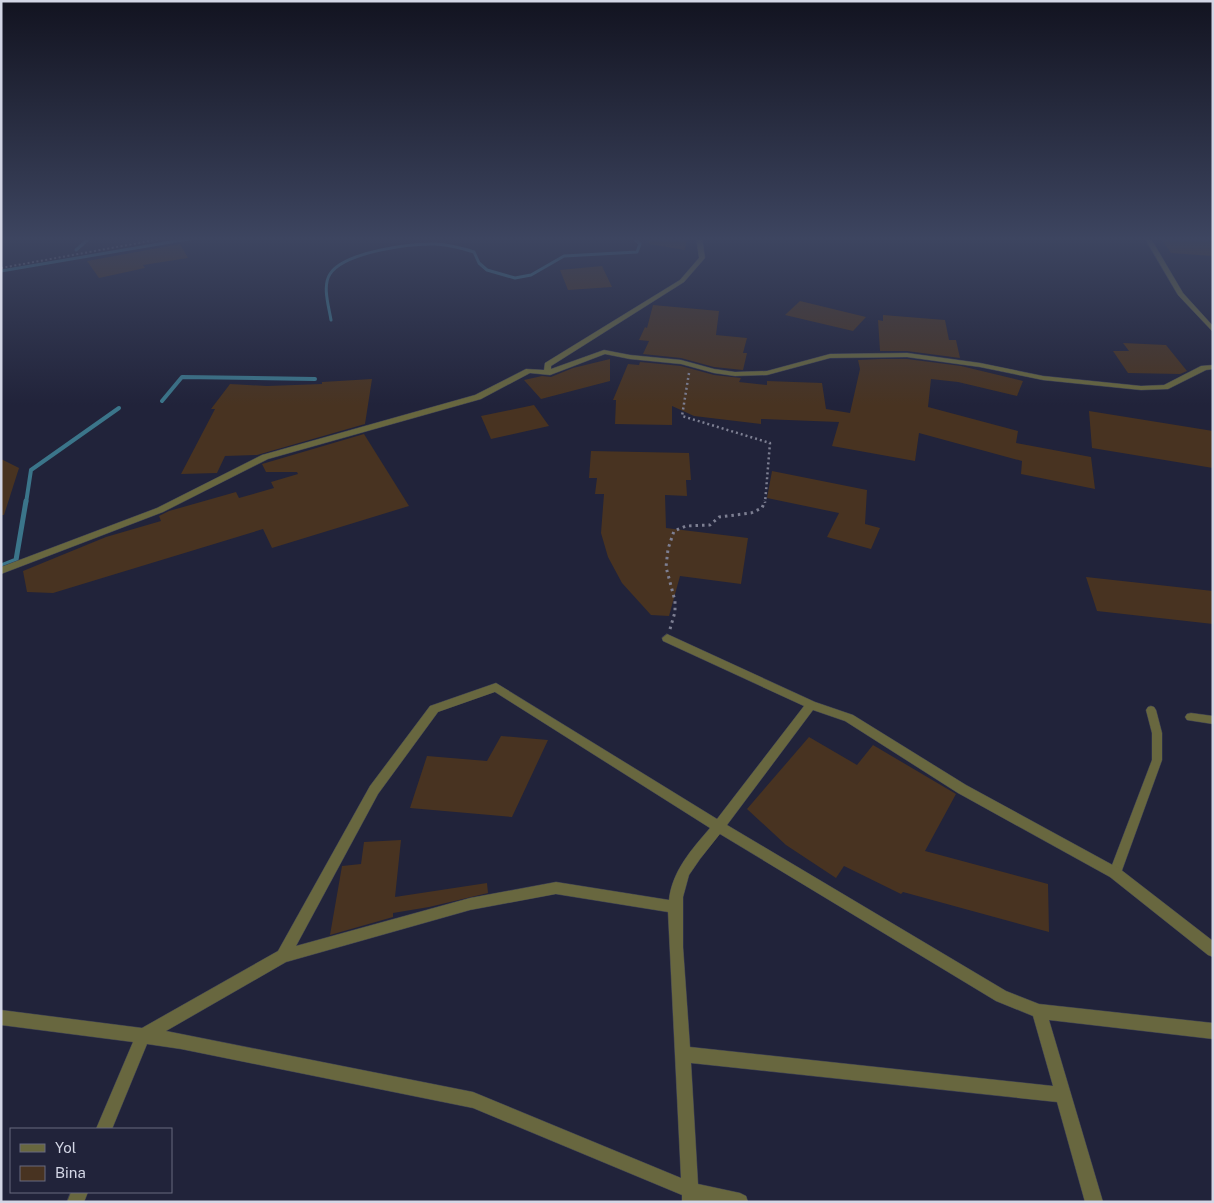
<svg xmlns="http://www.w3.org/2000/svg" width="1214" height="1203" font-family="'Public Sans',sans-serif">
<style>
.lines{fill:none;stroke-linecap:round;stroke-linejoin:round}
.stream-far2{stroke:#3b758a;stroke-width:3}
.stream-far1{stroke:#3b758a;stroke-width:4}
.stream{stroke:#3b758a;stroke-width:5}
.building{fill:#483321}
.service-casing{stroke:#3d4055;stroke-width:1}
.minor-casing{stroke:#3d4055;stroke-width:1}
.tertiary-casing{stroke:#3d4055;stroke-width:1}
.path-far2{stroke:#7d7f92;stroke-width:2;stroke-dasharray:2 2.5;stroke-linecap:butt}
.path-far1{stroke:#7d7f92;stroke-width:2.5;stroke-dasharray:2 3;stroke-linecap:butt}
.path{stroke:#7d7f92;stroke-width:3;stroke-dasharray:2.5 4;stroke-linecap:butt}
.service{fill:#68673f;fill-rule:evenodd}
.minor{fill:#68673f;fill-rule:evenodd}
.tertiary{fill:#68673f;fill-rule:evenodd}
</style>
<rect width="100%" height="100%" fill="#21233a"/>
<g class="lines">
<g class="stream-far2">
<polyline points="76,250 91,237"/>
<polyline points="1,271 200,237"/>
<path d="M 331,320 C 329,307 322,286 330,274 C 344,252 411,243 436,244 C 449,245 462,248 474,252 L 479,263 L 487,270 L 515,278 L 531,275 L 564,256 L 637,252 L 640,244 L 632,237"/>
</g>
<g class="stream-far1">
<polyline points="162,401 182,377 315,379"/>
<polyline points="26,503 31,470 119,408"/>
</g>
<polyline class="stream" points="1,566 16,560 26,501"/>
</g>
<g class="building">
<polygon points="649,237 687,237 685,250 649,244"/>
<polygon points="1160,237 1213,237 1213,256 1171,253"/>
<polygon points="180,244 188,258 143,265 145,268 99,278 87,261"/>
<polygon points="602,266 612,287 568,290 560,270"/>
<polygon points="800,301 866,317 853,331 785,315"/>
<polygon points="653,305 719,311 716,335 747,338 743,353 747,353 743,370 714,367 681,358 643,354 649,341 639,340 645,327 647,328"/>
<polygon points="883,315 945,320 949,340 956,340 960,358 907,351 880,351 878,320 883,321"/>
<polygon points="1123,343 1166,345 1187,371 1180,374 1128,373 1113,351 1129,351"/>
<polygon points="610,359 610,381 541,399 524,380 542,376 551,377 573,368"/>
<polygon points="881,359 907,359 961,366 1023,381 1017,396 958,382 931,379 928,407 1018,431 1016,443 1091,457 1095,489 1021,474 1022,461 919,433 915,461 832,446 839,422 761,419 761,424 694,416 672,406 672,425 615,424 616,400 613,400 628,364 639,365 640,362 681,366 714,375 741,378 739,382 767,385 767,381 822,383 826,409 850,413 860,369 858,360"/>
<polygon points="372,379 365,424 257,455 225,456 217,473 181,474 215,409 211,409 230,384 267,386 322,384 322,382"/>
<polygon points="534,405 549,426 491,439 481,416"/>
<polygon points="1089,411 1213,431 1213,468 1092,448"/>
<polygon points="364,434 409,506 272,548 263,529 53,593 27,592 23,571 106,537 161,521 159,516 169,511 236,492 239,498 274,488 271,482 298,474 297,472 266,472 262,464"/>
<polygon points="591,451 689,453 691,480 686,480 687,496 665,495 666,528 748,538 741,584 680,576 669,616 651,615 622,583 608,557 601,533 604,494 595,494 597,478 589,478"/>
<polygon points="1,459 19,468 4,515 1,515"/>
<polygon points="772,471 867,490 865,524 880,528 871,549 827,537 839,513 767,498"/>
<polygon points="1086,577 1213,591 1213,624 1097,611"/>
<polygon points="501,736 548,740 512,817 410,808 427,756 487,761"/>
<polygon points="809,737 857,765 873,745 956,794 925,851 1048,884 1049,932 903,892 901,894 844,866 836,878 786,845 747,809"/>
<polygon points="401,840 395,897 487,883 488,893 429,907 393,913 393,917 330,935 342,866 361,864 364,842"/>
</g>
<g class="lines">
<defs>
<polygon id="service" points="1151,706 1154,707 1156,710 1162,733 1162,760 1121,873 1119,877 1115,878 1111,877 1109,873 1152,760 1152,733 1146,710 1148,707"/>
<g id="minor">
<polygon points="696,237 702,237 705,258 684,282 551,366 551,369 604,350 630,355 681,360 714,369 735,372 767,371 830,354 907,353 980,363 1043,376 1141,386 1164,385 1201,366 1213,365 1213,369 1206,370 1168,389 1141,390 1043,380 980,367 907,357 830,358 767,375 735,376 714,373 681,364 630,359 605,354 550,375 530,373 481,399 268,459 163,512 1,574 1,567 157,508 262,455 475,395 526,369 544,370 545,363 680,280 699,258"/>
<path d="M 667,634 L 815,702 L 853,715 L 966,785 L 1120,869 L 1213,941 L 1213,957 L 1208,955 L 1110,877 L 958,793 L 845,721 L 813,710 L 727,825 L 1006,991 L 1039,1004 L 1213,1023 L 1213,1039 L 1049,1020 L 1103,1202 L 1085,1202 L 1057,1102 L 691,1063 L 698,1184 L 740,1193 L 746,1196 L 748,1202 L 682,1202 L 682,1195 L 473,1108 L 181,1049 L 147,1044 L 112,1129 L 96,1129 L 133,1042 L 1,1025 L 1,1010 L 142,1028 L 278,951 L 370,786 L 430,706 L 496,683 L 717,819 L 804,706 L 663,641 L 662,638 ZM 495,692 L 710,828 C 692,849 672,871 669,900 L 556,882 L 470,898 L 296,946 L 378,794 L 438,712 ZM 720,834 L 996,1001 L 1033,1016 L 1053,1086 L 690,1047 L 683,947 L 683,897 L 689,875 L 700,859 ZM 556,894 L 668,912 L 681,1178 L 473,1092 L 166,1031 L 286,962 L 470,910 Z"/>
<polygon points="1191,713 1213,716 1213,724 1187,720 1185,717 1187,714"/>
<polygon points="71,1192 88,1192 84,1202 67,1202"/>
</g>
<polygon id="tertiary" points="1144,237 1150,237 1183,293 1213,326 1213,332 1178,295"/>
</defs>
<use href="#service" class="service-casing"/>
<use href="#minor" class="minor-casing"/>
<use href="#tertiary" class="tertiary-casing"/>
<polyline class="path-far2" points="1,268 172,237"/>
<polyline class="path-far1" points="689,373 682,416 770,443 765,503"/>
<polyline class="path" points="670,629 675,612 675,601 666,567 668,549 674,531 686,526 710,525 719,517 751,513 762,508 765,501"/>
<use href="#service" class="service"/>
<use href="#minor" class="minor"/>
<use href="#tertiary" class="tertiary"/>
</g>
<linearGradient id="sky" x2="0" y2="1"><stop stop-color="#121320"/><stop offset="0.59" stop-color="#3d4560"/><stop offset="1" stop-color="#3d4560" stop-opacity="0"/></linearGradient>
<rect width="1214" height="405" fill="url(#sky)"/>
<rect width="1214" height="1203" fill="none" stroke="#d3d6e5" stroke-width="5"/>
<rect x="10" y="1128" width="162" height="65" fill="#21233a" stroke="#686b7e"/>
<rect x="20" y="1144" width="25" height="8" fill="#68673f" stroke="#686b7e"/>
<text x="55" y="1153" font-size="15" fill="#d3d6e5">Yol</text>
<rect x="20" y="1166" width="25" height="15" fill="#483321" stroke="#686b7e"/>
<text x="55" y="1178" font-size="15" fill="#d3d6e5">Bina</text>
</svg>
